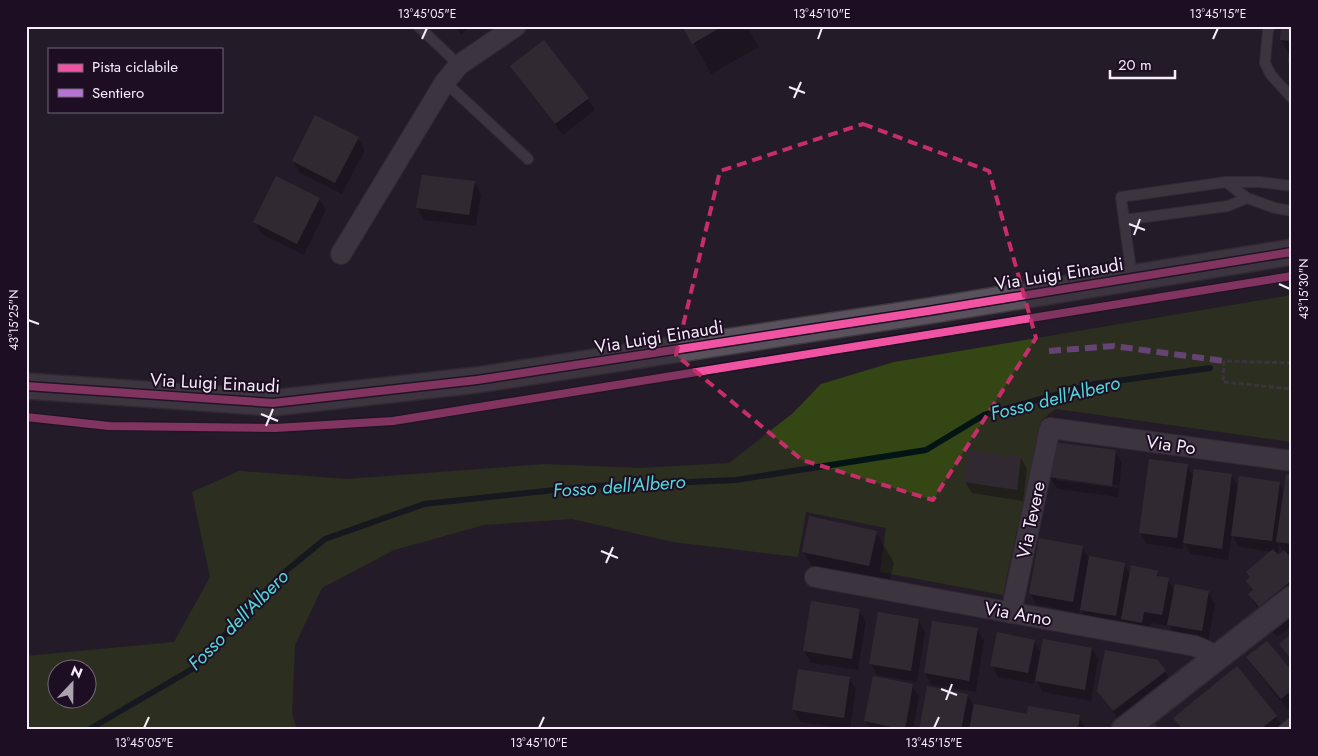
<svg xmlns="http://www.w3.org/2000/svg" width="1318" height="756" font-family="Jost,sans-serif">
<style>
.forest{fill:#354615;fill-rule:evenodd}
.shadow{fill:#0007;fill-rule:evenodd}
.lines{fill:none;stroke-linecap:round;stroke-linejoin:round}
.stream{stroke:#031415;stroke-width:6}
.building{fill:#423a3c}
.service-casing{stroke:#3f3942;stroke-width:12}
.minor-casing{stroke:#3f3942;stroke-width:22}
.tertiary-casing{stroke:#3f3942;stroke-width:28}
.path{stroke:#57515a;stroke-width:3;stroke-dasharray:5 2.5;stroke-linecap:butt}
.service{stroke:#59525c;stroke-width:10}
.minor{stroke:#59525c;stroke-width:20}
.tertiary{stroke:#59525c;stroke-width:25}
.quiet{stroke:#b673d3;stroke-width:6;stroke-dasharray:12 6;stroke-linecap:butt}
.cycleway-casing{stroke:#1d0e23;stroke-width:11}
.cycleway{stroke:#f153a3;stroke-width:8}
.marked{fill:none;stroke:#c72d6b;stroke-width:4;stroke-dasharray:10 6;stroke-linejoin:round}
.ticks{fill:none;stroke:#f6ecfb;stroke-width:2}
.labels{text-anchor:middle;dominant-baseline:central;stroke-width:4;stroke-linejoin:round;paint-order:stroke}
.street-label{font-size:18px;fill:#f6ecfb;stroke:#1d0e23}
.water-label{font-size:19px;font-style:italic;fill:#51d8d9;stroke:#1d0e23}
.neatline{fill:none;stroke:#f6ecfb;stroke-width:2}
.ticks-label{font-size:12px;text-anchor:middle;fill:#f6ecfb}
</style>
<rect width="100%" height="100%" fill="#241c28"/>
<path class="forest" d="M 1292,295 L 1292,442 L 1056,409 L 1041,420 L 1003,595 L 880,572 L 886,528 L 806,512 L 798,557 L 673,542 L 572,519 L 484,525 L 394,550 L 322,588 L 295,645 L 292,713 L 297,730 L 26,730 L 26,656 L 174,642 L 210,577 L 192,492 L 239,471 L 347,479 L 545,464 L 640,468 L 729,463 L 793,413 L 821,384 L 894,362 ZM 58,668 L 88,668 L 88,698 L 58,698 Z"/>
<g class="shadow">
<polygon points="455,26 471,26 461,34"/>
<polygon points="684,26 747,26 759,47 711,74"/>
<polygon points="1292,26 1292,67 1290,63 1290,56 1281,40"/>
<polygon points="543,42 588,99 595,110 563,135 519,78 512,67"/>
<polygon points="358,138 365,150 342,194 300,173 293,161"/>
<polygon points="423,177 474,182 481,194 476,226 424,220 417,208"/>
<polygon points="319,199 326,210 304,255 261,234 255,222"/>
<path d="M 1055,443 L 1115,451 L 1122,463 L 1118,497 L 1057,489 L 1050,477 ZM 1056,477 L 1118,485 L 1118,488 L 1056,480 Z"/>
<polygon points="1021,458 1027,470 1023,501 972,493 965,482"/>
<path d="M 1187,465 L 1194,478 L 1232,476 L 1239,488 L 1279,483 L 1285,493 L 1292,476 L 1292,626 L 1277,637 L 1267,625 L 1249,594 L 1253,591 L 1247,581 L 1272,552 L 1239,547 L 1232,535 L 1228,560 L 1191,554 L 1184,542 L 1183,549 L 1147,544 L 1140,533 ZM 1279,544 L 1284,552 L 1278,557 L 1274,552 L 1278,553 Z"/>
<polygon points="876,532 894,563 886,596 821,582 803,551"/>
<polygon points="1082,547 1089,558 1124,564 1130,574 1157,572 1160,578 1168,580 1175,592 1208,592 1215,604 1208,643 1175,636 1170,626 1151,623 1148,634 1129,631 1123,621 1122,627 1088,622 1080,608 1079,613 1037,605 1030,594"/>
<polygon points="859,610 866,622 858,670 811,663 804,651"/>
<polygon points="919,620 925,632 917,682 877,675 871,664"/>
<polygon points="977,629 984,641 976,692 932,685 925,673"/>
<polygon points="1034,641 1041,653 1092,649 1098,660 1091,701 1043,692 1035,679 1034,684 998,677 992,665"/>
<polygon points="1248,658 1292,673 1292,707 1288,710 1255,669"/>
<polygon points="1165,671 1172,683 1120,722 1099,691"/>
<polygon points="849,678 856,689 850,729 800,722 793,710"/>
<polygon points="912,685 919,697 913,730 871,730 865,721"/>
<polygon points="967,695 974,706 1028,716 1079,716 1086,730 920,730"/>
<polygon points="1276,716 1284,730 1181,730 1175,718"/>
</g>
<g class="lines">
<polyline class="stream" points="88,730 194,668 281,575 325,539 424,504 593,486 736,480 926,450 984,415 1094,384 1210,368"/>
</g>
<g class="building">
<polygon points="682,26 723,26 692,44"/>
<polygon points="1281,26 1292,26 1292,41 1280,40"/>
<polygon points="544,40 589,98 555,124 510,66"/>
<polygon points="1290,44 1292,44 1292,64 1288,63"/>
<polygon points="315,115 359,137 335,183 292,161"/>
<polygon points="422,175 475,181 469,215 416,208"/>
<polygon points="276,176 320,198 297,244 253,222"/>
<polygon points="1053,442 1116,450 1112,486 1049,477"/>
<polygon points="968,450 1021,457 1017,490 964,482"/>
<polygon points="1149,459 1188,464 1177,538 1139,533"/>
<polygon points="1194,469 1232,474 1222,549 1183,543"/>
<polygon points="1286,474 1292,475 1292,544 1276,542"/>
<polygon points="1239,476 1280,482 1272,541 1231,536"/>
<polygon points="809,516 877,531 869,566 802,552"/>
<polygon points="1039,538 1083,546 1073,602 1029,594"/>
<polygon points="1273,549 1278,555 1284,550 1292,559 1292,580 1259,607 1248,594 1253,590 1246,581 1250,577 1246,572"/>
<polygon points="1089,556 1125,563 1116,616 1080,610"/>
<polygon points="1131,565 1158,571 1157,576 1169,578 1162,615 1144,612 1142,623 1121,619"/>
<polygon points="1175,584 1209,591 1202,631 1167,625"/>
<polygon points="811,601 860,609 852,659 803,651"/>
<polygon points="878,612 919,619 911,671 869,664"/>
<polygon points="932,621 978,628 969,681 924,673"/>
<polygon points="997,632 1035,640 1028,673 990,666"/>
<polygon points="1292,633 1292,660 1279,644"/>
<polygon points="1043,639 1092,648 1085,690 1035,681"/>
<polygon points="1267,641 1292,671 1292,690 1281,699 1246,657"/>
<polygon points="1105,650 1158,660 1166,671 1113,711 1097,691"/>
<polygon points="1237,666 1277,716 1260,730 1183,730 1173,718"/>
<polygon points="798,669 850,677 844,718 792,710"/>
<polygon points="873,676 913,684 905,730 864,721"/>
<polygon points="927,686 968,694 961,730 919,730"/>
<polygon points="974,704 1027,714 1028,706 1080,715 1078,730 969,730"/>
<polygon points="1154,723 1160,730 1147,730"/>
</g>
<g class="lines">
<defs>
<g id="service">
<polyline points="418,26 459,65"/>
<polyline points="1270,26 1268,30 1265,63 1271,75 1292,98"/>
<polyline points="445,82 528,159"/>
<polyline points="1226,182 1260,182 1292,186"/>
<polyline points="1247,198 1228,206 1124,220 1121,197 1226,182 1247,198 1275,208 1292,211"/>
<polyline points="1124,220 1132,277"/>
<polyline points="1283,730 1292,723"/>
</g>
<g id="minor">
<polyline points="341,254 445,82 459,65 516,26"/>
<polyline points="815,577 1195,646 1218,656"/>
<polyline points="1011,613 1050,428 1292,461"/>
</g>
<g id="tertiary">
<polyline points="26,386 273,403 477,380 928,311 1292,252"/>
<polyline points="1124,730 1292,599"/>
</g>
</defs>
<use href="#service" class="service-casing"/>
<use href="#minor" class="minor-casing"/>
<use href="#tertiary" class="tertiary-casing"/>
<polyline class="path" points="1292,363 1224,361 1223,382 1292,389"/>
<use href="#service" class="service"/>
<use href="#minor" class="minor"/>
<use href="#tertiary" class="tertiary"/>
<polyline class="quiet" points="1049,351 1114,346 1224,361"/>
<defs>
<g id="cycleway">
<polyline points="26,386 273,403 477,380 928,311 1292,252"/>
<polyline points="26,417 109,426 275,428 393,421 1292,276"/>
</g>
</defs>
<use href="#cycleway" class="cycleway-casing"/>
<use href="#cycleway" class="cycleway"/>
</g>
<path d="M0 0H1318V756H0ZM 863,124 L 989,171 L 1036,338 L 933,500 L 802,460 L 676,355 L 720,171 Z" fill="#241c28" fill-opacity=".55" fill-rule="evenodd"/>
<path class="marked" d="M 863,124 L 989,171 L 1036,338 L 933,500 L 802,460 L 676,355 L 720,171 Z"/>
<path class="ticks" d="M 422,39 L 427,28M 818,39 L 822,28M 1213,39 L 1218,28M 789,87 L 805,93M 794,98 L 801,82M 1129,224 L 1145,230M 1134,235 L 1140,219M 1279,284 L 1290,289M 28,320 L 39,324M 261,414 L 278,421M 266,426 L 273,409M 601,551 L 618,558M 606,563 L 613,547M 941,689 L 957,695M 946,700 L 952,684M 144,728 L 149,717M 539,728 L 544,717M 934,728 L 939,717"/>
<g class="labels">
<g class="street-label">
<text transform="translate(1059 274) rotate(-9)">Via Luigi Einaudi</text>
<text transform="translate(659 337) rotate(-9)">Via Luigi Einaudi</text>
<text transform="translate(215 383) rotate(3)">Via Luigi Einaudi</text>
<text transform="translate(1171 445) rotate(8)">Via Po</text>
<text transform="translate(1031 520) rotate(-78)">Via Tevere</text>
<text transform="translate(1018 614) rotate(10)">Via Arno</text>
</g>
<g class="water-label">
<text transform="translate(1055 398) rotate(-14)">Fosso dell'Albero</text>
<text transform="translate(619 486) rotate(-4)">Fosso dell'Albero</text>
<text transform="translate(238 620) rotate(-45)">Fosso dell'Albero</text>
</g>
</g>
<rect width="1318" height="756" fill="none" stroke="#1d0e23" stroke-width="55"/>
<rect x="48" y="48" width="175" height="65" fill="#1d0e23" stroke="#746779"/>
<rect x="58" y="64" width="25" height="8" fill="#f153a3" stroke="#746779"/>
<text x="92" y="72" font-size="15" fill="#f6ecfb">Pista ciclabile</text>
<rect x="58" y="89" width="25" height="8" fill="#b673d3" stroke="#746779"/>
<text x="92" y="98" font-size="15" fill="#f6ecfb">Sentiero</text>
<g transform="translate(72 684) rotate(22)"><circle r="24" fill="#1d0e23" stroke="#746779"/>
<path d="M0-4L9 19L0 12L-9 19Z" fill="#aca3b1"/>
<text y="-8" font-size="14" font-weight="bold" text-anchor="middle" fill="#f6ecfb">N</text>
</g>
<path d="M1110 70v8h65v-8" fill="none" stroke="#f6ecfb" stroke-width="2.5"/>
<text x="1118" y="70" font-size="15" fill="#f6ecfb" stroke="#1d0e23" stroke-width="4" paint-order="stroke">20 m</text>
<rect x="28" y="28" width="1262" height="700" class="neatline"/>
<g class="ticks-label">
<text x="427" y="18">13°45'05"E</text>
<text x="822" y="18">13°45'10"E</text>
<text x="1218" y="18">13°45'15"E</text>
<text transform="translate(1304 289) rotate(-90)" y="4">43°15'30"N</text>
<text transform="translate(14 320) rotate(-90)" y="4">43°15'25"N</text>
<text x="144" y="747">13°45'05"E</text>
<text x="539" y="747">13°45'10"E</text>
<text x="934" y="747">13°45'15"E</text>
</g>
</svg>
